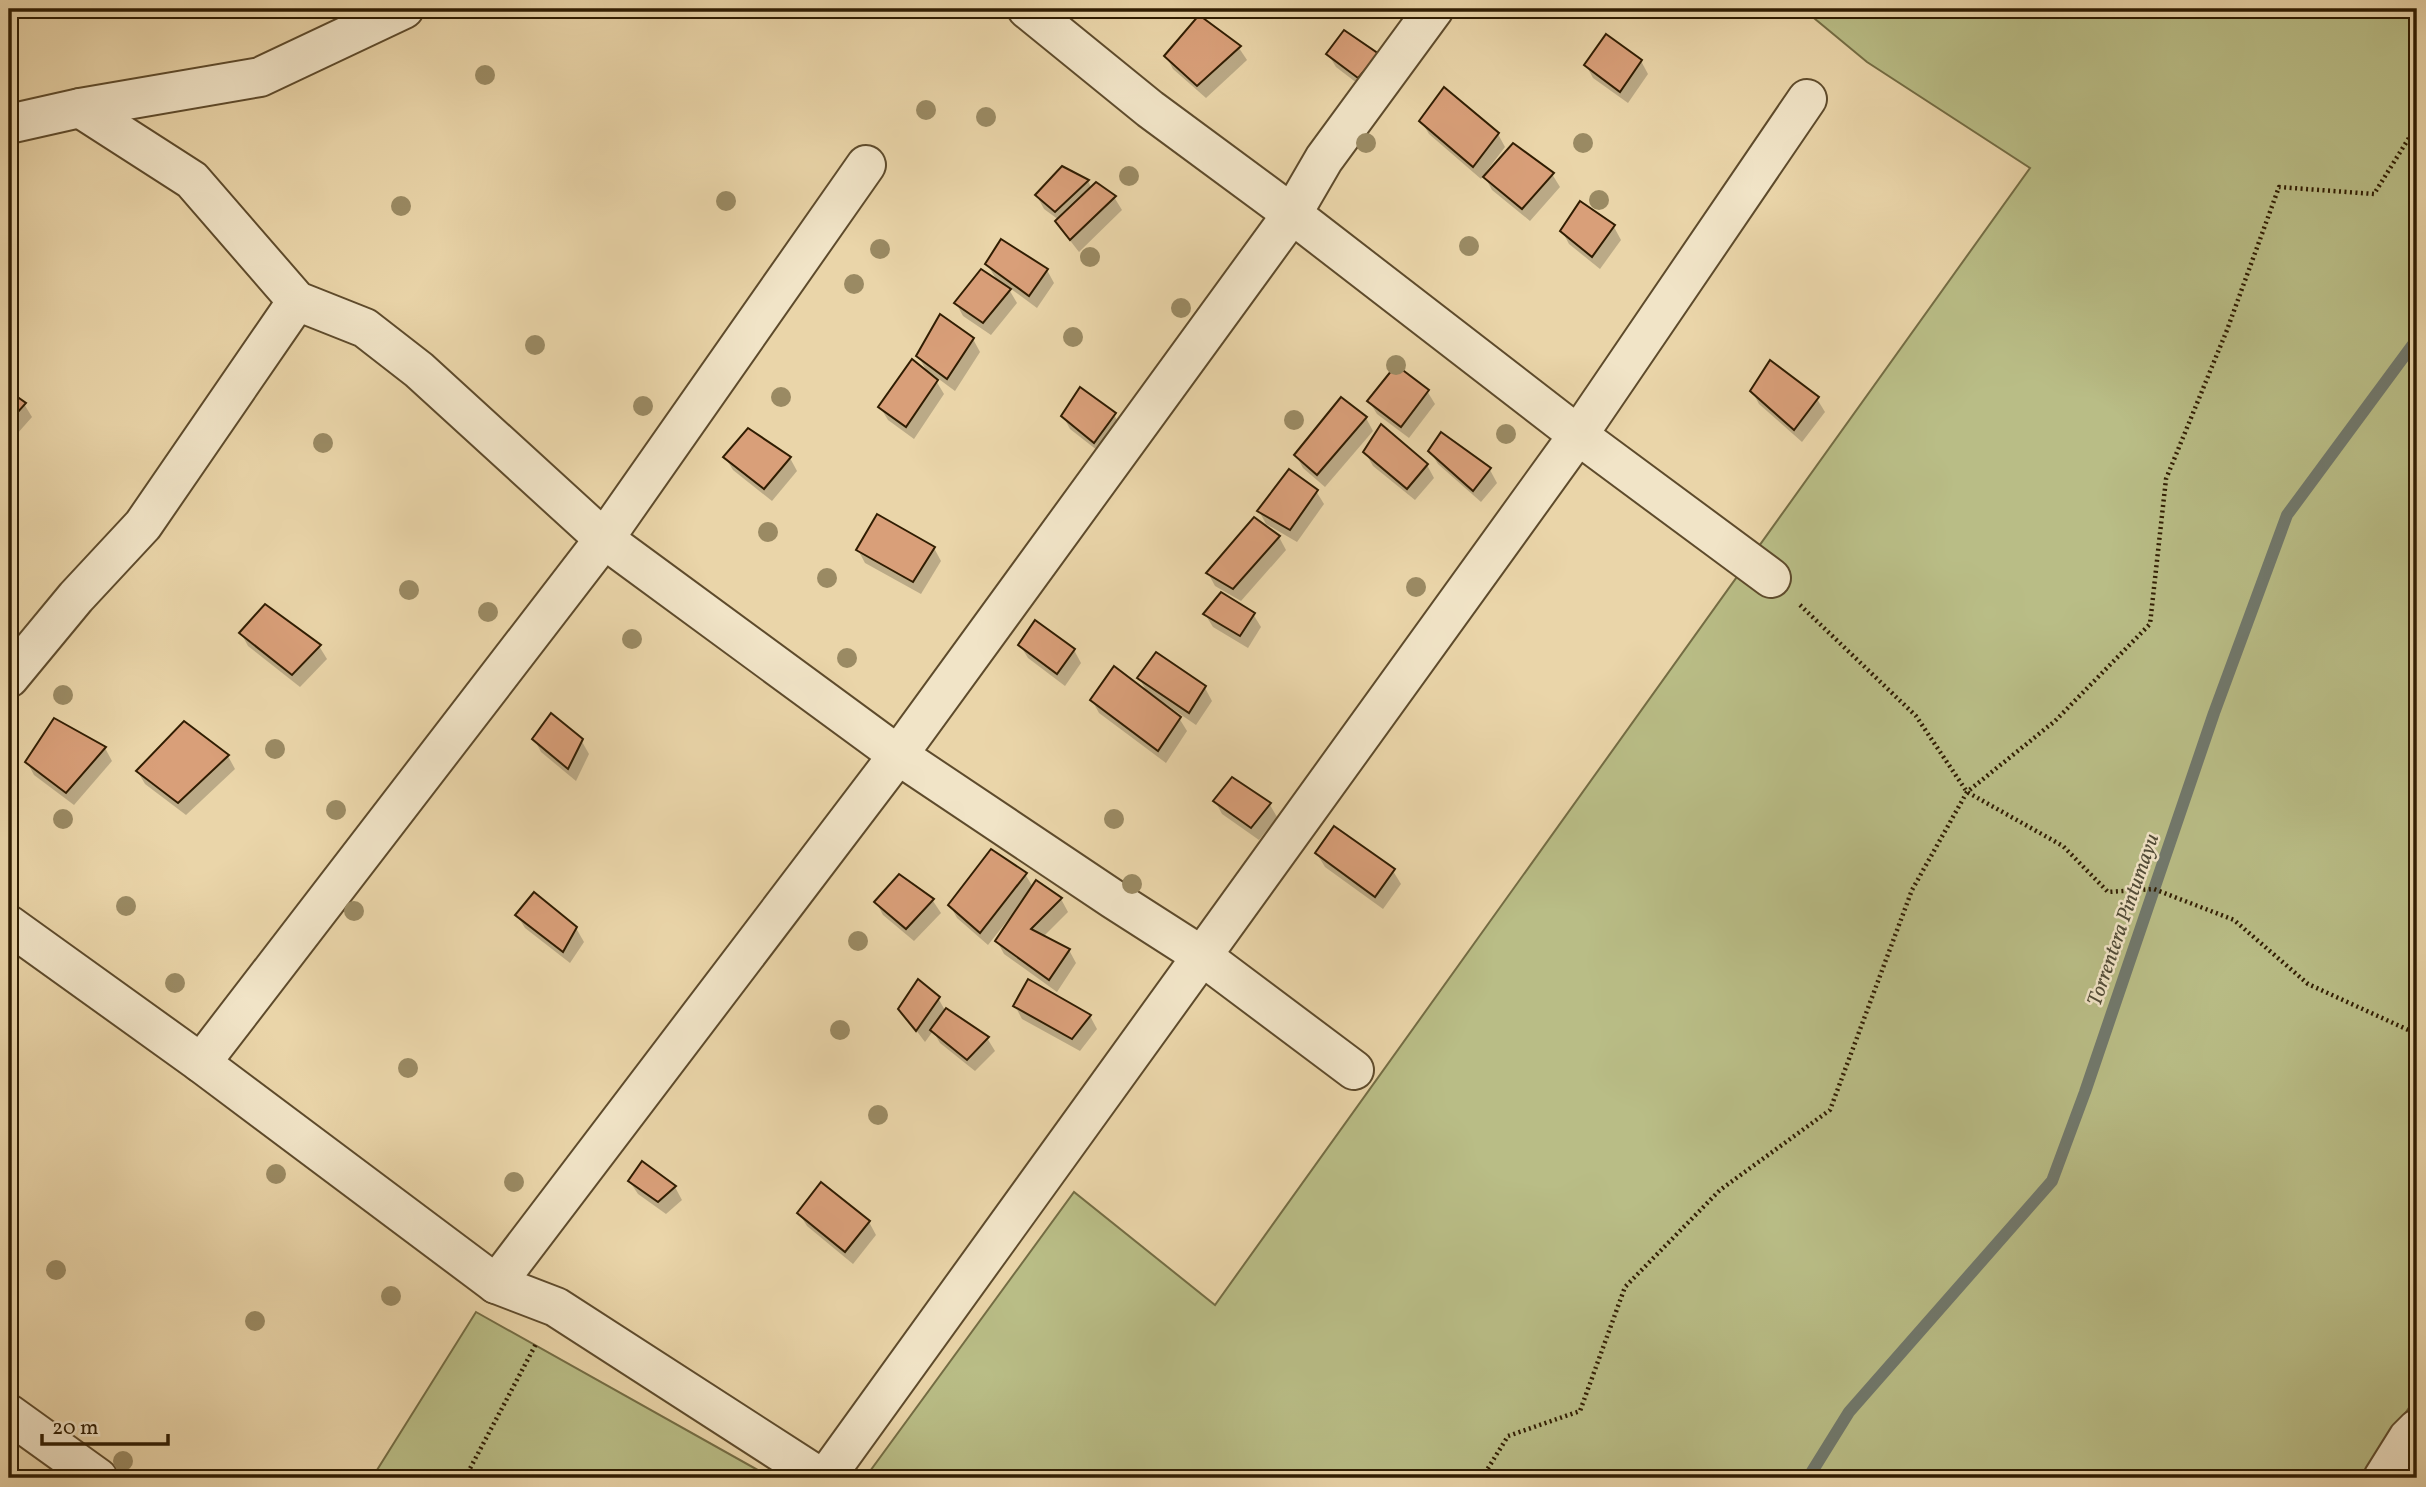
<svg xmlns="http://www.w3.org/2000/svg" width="2426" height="1487" font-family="Vollkorn,serif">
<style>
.green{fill:#b9bd86;stroke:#746d44;stroke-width:2}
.shadow{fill:#0003}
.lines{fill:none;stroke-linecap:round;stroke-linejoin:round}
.stream{stroke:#71796d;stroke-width:12}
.building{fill:#d99f79;stroke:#301d02;stroke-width:2}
.minor-casing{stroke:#5e4b2c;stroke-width:42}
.tertiary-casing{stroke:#5e4b2c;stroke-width:42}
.path{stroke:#301d02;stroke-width:4.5;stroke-dasharray:2 3.5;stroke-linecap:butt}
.minor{stroke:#f1e4c7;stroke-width:38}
.tertiary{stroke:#f1e4c7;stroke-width:38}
.tree{fill:#9a8a63}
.labels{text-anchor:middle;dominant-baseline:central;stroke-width:5;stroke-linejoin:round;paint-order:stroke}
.water-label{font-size:21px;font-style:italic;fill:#514b37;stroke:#f1e4c7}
</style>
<rect width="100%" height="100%" fill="#ead5a9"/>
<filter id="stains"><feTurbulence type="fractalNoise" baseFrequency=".00286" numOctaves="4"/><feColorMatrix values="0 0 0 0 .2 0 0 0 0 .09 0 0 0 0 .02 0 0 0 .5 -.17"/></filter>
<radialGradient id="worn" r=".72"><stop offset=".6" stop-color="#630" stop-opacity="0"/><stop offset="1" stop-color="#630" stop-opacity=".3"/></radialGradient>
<g class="green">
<polygon points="1803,9 2417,9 2417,1396 2361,1478 865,1478 1074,1192 1215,1305 2030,168 1867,62"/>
<polygon points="476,1312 772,1478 372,1478"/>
</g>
<g class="shadow">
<polygon points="1200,17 1239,48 1247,60 1206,98 1173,69 1166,56"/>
<polygon points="1328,54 1378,55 1366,90 1336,67"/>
<polygon points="1641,61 1648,74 1628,103 1593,78 1586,65"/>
<polygon points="1421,121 1498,134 1505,147 1486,172 1488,174 1552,174 1560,187 1530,221 1492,190 1484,175 1481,179 1429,134"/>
<polygon points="1063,168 1088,181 1092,189 1114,197 1122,210 1079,252 1065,234 1059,220 1044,209 1037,196"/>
<polygon points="1580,203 1614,227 1621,240 1600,269 1569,244 1562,231"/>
<polygon points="987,264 1047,270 1054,283 1037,308 1007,286 1017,303 991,335 963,316 956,303 998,282"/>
<polygon points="973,339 980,352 955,391 932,374 944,394 914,439 888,420 880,407 929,375 918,356"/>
<polygon points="1427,391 1435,404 1409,438 1377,414 1369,401"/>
<polygon points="1752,391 1817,399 1825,412 1802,442 1759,404"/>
<polygon points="9,393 24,404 32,417 9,443"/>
<polygon points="1114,415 1122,428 1102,454 1070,429 1063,416"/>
<polygon points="1366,418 1373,431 1325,487 1303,468 1296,455"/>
<polygon points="1430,451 1490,470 1497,483 1481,502 1438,464"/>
<polygon points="1365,452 1427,465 1434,478 1415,500 1373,466"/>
<polygon points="725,457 790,458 797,471 772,501 733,470"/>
<polygon points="1316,491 1324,504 1297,542 1266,524 1259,511"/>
<polygon points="1279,537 1286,550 1241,601 1215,586 1208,573"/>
<polygon points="934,548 941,561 921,594 865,563 858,550"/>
<polygon points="1205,614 1253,614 1261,627 1248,648 1213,627"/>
<polygon points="241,633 319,646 327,659 300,687 248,646"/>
<polygon points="1020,645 1074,650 1081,663 1065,686 1028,658"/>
<polygon points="1139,678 1205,688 1212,701 1196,725 1164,703 1162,705 1179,718 1187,731 1166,763 1099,713 1092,700 1149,695"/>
<polygon points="534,739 581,740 589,754 576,781 541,752"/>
<polygon points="105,748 112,761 74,805 34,775 27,762"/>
<polygon points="228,756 235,769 186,815 145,784 138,772"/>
<polygon points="1215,801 1270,805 1277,817 1259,840 1222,814"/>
<polygon points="1317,854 1393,871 1401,884 1383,909 1325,867"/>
<polygon points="1025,874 1033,887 1037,882 1061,899 1068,912 1043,937 1069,950 1076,963 1057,992 1004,954 997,941 1013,917 1011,916 988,945 957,918 950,905"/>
<polygon points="899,876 933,901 941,913 914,941 883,915 876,902"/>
<polygon points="517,915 576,928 584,942 570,963 525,928"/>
<polygon points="938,998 946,1012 987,1038 995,1051 975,1071 940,1043 933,1031 925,1042 900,1009"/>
<polygon points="1015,1006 1090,1016 1097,1029 1080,1051 1022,1019"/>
<polygon points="630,1182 675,1187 682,1200 666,1214 638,1194"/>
<polygon points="799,1213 869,1222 876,1235 853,1264 807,1226"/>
</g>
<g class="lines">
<polyline class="stream" points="1808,1478 1849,1412 2052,1181 2085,1092 2214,713 2287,515 2417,339"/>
</g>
<g class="building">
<polygon points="1199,15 1241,46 1197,86 1164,56"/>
<polygon points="1344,30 1379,54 1358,78 1326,54"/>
<polygon points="1606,34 1642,60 1620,92 1584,65"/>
<polygon points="1444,87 1499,133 1473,167 1419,121"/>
<polygon points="1513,143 1554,173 1522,209 1483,177"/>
<polygon points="1062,166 1089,180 1055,212 1035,195"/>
<polygon points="1096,182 1116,196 1070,240 1055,221"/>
<polygon points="1580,201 1615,225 1592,257 1560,231"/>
<polygon points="1001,239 1048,269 1029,296 985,264"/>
<polygon points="981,269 1011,289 983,323 954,303"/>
<polygon points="940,314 974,338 947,379 916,356"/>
<polygon points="912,359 938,380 906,427 878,407"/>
<polygon points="1770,360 1819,397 1794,430 1750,391"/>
<polygon points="1396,365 1429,390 1401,427 1367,401"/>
<polygon points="1080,387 1116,413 1094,443 1061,416"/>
<polygon points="9,391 26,403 9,422"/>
<polygon points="1341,397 1367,417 1317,475 1294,455"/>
<polygon points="1381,424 1428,464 1407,489 1363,452"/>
<polygon points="748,428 791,457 764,489 723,457"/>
<polygon points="1441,432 1491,468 1473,491 1428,451"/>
<polygon points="1289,469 1318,490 1290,530 1257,511"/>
<polygon points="877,514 935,547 913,582 856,550"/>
<polygon points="1254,517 1280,536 1233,589 1206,573"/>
<polygon points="1221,592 1255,613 1240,636 1203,614"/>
<polygon points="265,604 321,645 292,675 239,633"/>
<polygon points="1035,620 1075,649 1057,674 1018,645"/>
<polygon points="1156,652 1206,686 1189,713 1137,678"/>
<polygon points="1114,666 1181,717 1158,751 1090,700"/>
<polygon points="551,713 583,739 568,769 532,739"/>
<polygon points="54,718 106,747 66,793 25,762"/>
<polygon points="184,721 229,755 178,803 136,771"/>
<polygon points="1232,777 1271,803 1251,828 1213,801"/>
<polygon points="1334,826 1395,869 1375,897 1315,853"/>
<polygon points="991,849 1027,873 980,933 948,905"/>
<polygon points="899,874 934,899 906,929 874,902"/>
<polygon points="1036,880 1062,898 1031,929 1070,949 1049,980 995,941"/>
<polygon points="534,892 577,927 563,952 515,915"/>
<polygon points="918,979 940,997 916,1031 898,1009"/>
<polygon points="1028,979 1091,1015 1072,1039 1013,1006"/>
<polygon points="946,1008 989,1037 967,1060 930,1030"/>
<polygon points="642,1161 676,1186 658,1202 628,1181"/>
<polygon points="821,1182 870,1221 845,1252 797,1213"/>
</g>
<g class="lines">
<defs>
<g id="minor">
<polyline points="1027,9 1150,109 1292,214 1578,435 1771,578"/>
<polyline points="80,108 192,180 297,301 365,328 419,370 604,539 898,755 1113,899 1202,956 1354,1070"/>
<polyline points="9,124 80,108 260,77 404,9"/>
<polyline points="9,678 76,597 143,525 297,301"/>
<polyline points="9,925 201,1063 496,1284 556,1307 821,1478"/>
<polyline points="201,1063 604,539 866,165"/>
<polyline points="496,1284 898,755 1292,214 1324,159 1434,9"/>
<polyline points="9,1414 98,1478"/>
<polyline points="825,1478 1578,435 1807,99"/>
</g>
<polyline id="tertiary" points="2383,1478 2408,1438 2417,1429"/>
</defs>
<use href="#minor" class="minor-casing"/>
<use href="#tertiary" class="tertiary-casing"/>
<g class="path">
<polyline points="1800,605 1916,716 1967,792 2063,846 2108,892 2154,889 2234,920 2308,984 2417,1034"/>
<polyline points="465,1478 537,1342"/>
<polyline points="1482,1478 1508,1436 1580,1411 1625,1287 1720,1190 1830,1110 1912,890 1967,792 2055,721 2150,624 2166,479 2227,330 2279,187 2374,194 2417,125"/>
</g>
<use href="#minor" class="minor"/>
<use href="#tertiary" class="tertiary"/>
</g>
<g class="tree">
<circle cx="485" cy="75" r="10"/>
<circle cx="926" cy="110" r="10"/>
<circle cx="986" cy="117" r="10"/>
<circle cx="1366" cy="143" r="10"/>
<circle cx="1583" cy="143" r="10"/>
<circle cx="1129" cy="176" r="10"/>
<circle cx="1599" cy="200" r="10"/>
<circle cx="726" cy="201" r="10"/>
<circle cx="401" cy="206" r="10"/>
<circle cx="1469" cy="246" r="10"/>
<circle cx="880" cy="249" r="10"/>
<circle cx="1090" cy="257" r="10"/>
<circle cx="854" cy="284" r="10"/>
<circle cx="1181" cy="308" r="10"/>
<circle cx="1073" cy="337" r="10"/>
<circle cx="535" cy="345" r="10"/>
<circle cx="1396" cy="365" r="10"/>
<circle cx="781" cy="397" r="10"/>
<circle cx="643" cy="406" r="10"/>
<circle cx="1294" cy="420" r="10"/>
<circle cx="1506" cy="434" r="10"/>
<circle cx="323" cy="443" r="10"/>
<circle cx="768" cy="532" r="10"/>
<circle cx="827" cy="578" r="10"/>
<circle cx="1416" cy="587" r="10"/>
<circle cx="409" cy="590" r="10"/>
<circle cx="488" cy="612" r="10"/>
<circle cx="632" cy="639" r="10"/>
<circle cx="847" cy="658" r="10"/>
<circle cx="63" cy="695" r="10"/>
<circle cx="275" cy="749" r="10"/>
<circle cx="336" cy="810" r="10"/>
<circle cx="63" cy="819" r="10"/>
<circle cx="1114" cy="819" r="10"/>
<circle cx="1132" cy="884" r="10"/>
<circle cx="126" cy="906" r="10"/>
<circle cx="354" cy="911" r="10"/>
<circle cx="858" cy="941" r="10"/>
<circle cx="175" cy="983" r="10"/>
<circle cx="840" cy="1030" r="10"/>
<circle cx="408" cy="1068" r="10"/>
<circle cx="878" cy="1115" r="10"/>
<circle cx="276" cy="1174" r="10"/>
<circle cx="514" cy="1182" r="10"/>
<circle cx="56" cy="1270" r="10"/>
<circle cx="391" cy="1296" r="10"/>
<circle cx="255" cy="1321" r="10"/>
<circle cx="123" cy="1461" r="10"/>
</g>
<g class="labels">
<g class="water-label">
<text transform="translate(2124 920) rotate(-71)">Torrentera Pintumayu</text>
</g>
</g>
<rect width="2426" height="1487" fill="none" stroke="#ead5a9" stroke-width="35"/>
<rect x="10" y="10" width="2405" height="1466" fill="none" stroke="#301d02" stroke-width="3.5"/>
<rect x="18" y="18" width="2391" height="1452" fill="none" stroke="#301d02" stroke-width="2"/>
<path d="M42 1434v10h126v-10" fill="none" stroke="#301d02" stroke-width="3.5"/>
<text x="52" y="1434" font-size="21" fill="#301d02" stroke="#f1e4c7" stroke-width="5" paint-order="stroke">20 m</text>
<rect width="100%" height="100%" filter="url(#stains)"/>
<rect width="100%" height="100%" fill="url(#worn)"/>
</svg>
